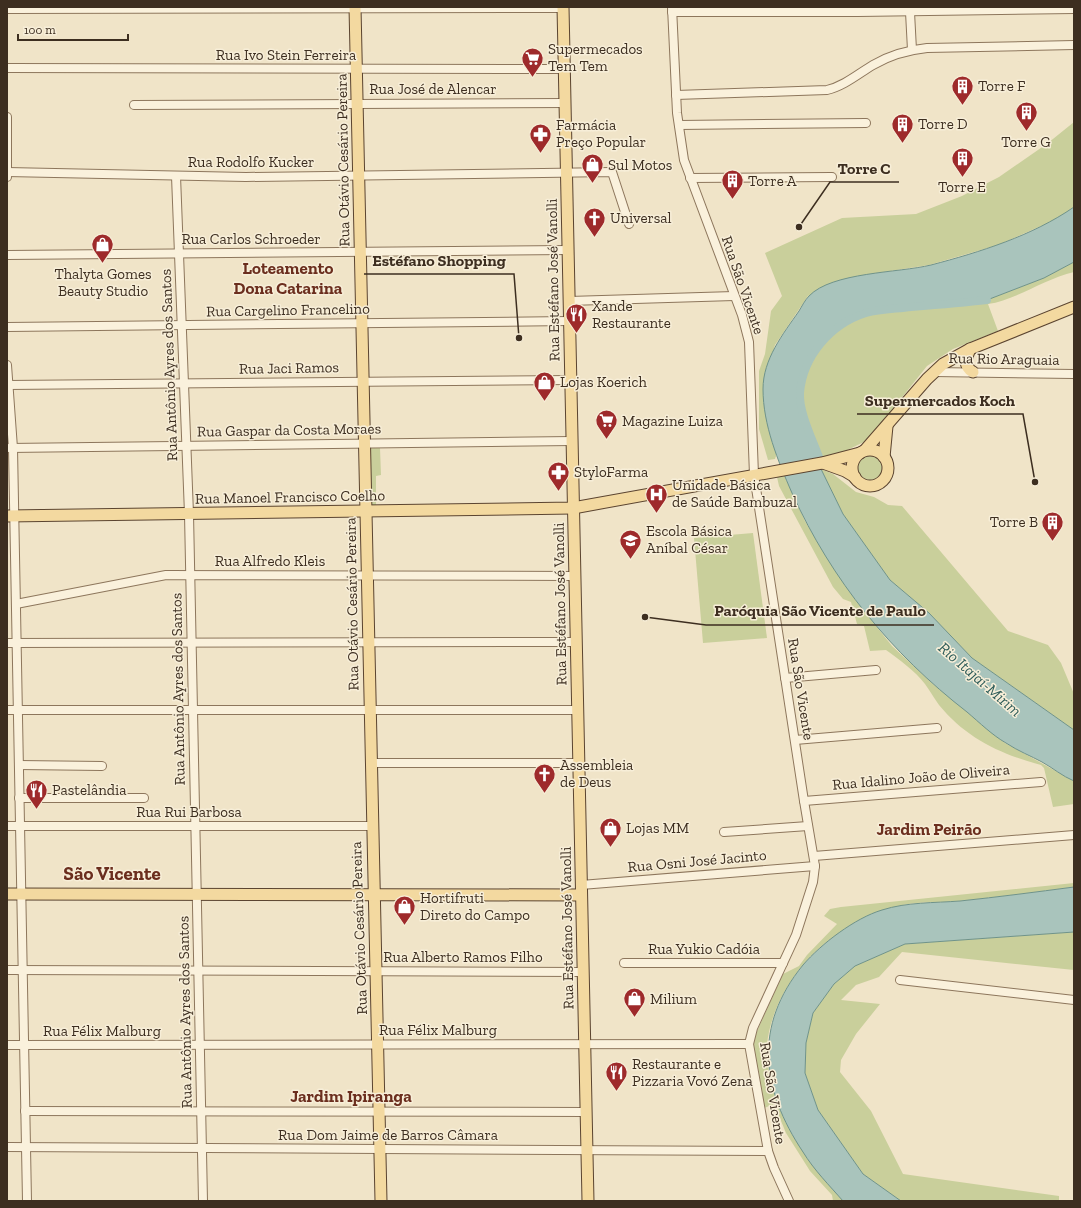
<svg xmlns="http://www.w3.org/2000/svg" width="1081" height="1208" font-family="'Zilla Slab',serif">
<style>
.green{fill:#c9cf9b}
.water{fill:#a9c4bc;stroke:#6f938a}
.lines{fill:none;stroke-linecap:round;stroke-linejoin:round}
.canal{stroke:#a9c4bc;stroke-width:8}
.minor-casing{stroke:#8d765c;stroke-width:10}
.major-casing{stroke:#5b4430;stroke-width:13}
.minor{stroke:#faf1dc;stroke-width:8}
.major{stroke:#f3d9a0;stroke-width:11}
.labels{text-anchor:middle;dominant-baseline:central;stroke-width:3;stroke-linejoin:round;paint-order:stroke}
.poi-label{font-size:15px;fill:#3d2e20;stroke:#f7eed8;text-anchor:start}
.street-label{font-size:15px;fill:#3d2e20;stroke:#f7eed8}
.water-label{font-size:16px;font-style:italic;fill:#2f5d5a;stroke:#f7eed8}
.quarter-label{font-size:17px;font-weight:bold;fill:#6b2e1e;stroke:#f7eed8}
.district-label{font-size:19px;font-weight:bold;fill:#6b2e1e;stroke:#f7eed8}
.leader{fill:none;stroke:#3d2e20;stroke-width:1.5}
.callout-dot{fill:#3d2e20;stroke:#f7eed8;stroke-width:1.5}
.callout-label{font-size:16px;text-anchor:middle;font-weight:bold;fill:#3d2e20;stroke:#f7eed8;stroke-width:3;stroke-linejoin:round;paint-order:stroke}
</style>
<rect width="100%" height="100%" fill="#f0e4c8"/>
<g class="green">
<polygon points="1074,122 1074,207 1055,220 998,245 929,265 871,274 808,296 775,345 763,387 770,433 777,453 775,459 768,460 759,429 759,371 765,354 771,311 782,296 765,253 842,218 916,214 962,196 999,177 1048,143"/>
<path d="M 1074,262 L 1074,272 C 1044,279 1016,300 988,304 L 998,331 L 953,349 L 927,366 L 868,440 L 837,455 L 819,459 L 806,422 L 800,393 L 805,370 L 814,350 L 835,328 L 865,313 L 891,309 L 987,300 L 1044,278 Z"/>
<polygon points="369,448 380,448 381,475 376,476 376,505 370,506"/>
<circle cx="870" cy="468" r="14"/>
<polygon points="821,469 833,474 856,492 874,497 888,505 902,506 1008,631 1048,645 1061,663 1074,694 1074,730 972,658 929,613 890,580 843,514"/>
<path d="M 784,475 L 805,521 L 831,564 L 857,602 L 892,646 L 933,684 L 1005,743 L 1074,781 L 1074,804 L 1053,807 L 1044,768 L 1041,765 C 1000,754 966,738 939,705 C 934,698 930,691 925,684 C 915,671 900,660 886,650 L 870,651 L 864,626 L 857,624 L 851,602 L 843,599 L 833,587 L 779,486 L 777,477 Z"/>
<polygon points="753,533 767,638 703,643 694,538"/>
<path d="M 1074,883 L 1074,887 C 1036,892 998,897 960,901 C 941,903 921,901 903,905 C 892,907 882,914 872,919 C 862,923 851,927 842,932 C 804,953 771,1001 767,1045 C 766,1056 768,1069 771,1081 C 781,1128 812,1165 843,1201 L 833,1201 L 832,1195 L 810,1171 L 786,1133 L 774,1104 L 762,1109 L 753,1057 L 753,1042 L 758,1029 L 783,974 L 799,966 L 807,955 L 837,924 L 824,916 L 830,909 L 841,907 Z"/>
<polygon points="1074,932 1074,970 902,952 879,977 856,985 841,1000 880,1004 856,1034 841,1060 840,1072 871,1111 903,1174 1059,1196 1059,1201 901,1201 863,1174 818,1110 805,1073 806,1043 813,1013 834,984 855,966 905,944"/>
</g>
<g class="water">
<path d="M 1074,207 L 1074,262 L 1044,278 L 987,300 L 891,309 L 865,313 L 835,328 L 814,350 L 805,370 L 800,393 L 806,422 L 819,457 L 821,469 L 843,514 L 890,580 L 929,613 L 972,658 L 1074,730 L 1074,781 C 1062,776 1053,768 1042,762 C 1031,756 1018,751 1006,743 C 992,735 980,723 967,712 C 891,653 832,581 792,493 C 778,461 763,425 763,389 C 763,359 783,334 799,311 C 802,306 805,300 809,296 C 832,272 898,273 931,265 C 980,252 1032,236 1074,207 Z"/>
<path d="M 1074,887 L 1074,932 L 905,944 L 855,966 L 834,984 L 813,1013 L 806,1043 L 805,1073 L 818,1110 L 863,1174 L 901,1201 L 843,1201 C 829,1185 814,1170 803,1152 C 761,1089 753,1026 803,965 C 821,944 855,918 882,910 C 907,902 934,903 960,901 C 998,897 1036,892 1074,887 Z"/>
</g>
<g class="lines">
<path class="canal" d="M 819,457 C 812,438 799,412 800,393 C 803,356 831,324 866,313 C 880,309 896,309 911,307 C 936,305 961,303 987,300"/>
<defs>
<g id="minor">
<polyline points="672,7 677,113 684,160 742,315 749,342 754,475 804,801 815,866 813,882 796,935 753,1028 749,1044 768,1151 774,1168 789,1201"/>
<polyline points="7,9 563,8"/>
<polyline points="672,12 858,12 1074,9"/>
<polyline points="910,12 912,50"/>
<polyline points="7,68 564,69"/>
<path d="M 676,95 L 827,90 C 844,86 858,74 873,65 C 890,55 908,50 927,48 L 1074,45"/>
<polyline points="134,105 565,103"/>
<polyline points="7,117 7,177"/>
<polyline points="679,125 866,123"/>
<polyline points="7,172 246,177 612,172 629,224"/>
<polyline points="176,176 189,514 203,1201"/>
<polyline points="690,178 832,177"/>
<polyline points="7,255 568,250"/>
<polyline points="569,301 734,296"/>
<polyline points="7,327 569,321"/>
<polyline points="7,365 13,448 27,1201"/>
<polyline points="934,372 1074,374"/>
<polyline points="7,385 571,380"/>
<polyline points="9,448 572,441"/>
<polyline points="16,604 166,575 575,576"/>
<polyline points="7,643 576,642"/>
<polyline points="785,678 876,670"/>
<polyline points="7,710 578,710"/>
<polyline points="795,740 937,728"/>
<polyline points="370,763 579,763"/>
<polyline points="19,765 102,766"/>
<polyline points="19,798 144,798"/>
<polyline points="804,801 1041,782"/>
<polyline points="7,826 371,826"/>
<polyline points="724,832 808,826"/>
<polyline points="814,856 1074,835"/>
<polyline points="581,885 815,866"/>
<polyline points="624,963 783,963"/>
<polyline points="7,970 583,972"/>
<polyline points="900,980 1074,1000"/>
<polyline points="7,1045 749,1044"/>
<polyline points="25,1111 586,1112"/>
<polyline points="7,1147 768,1151"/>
</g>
<g id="major">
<polyline points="355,7 381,1201"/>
<polyline points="563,7 588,1201"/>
<path d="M 970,349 C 966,358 963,366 973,372"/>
<polyline points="865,450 927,379 943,364 970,349 1074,307"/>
<circle cx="870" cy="468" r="18"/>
<polyline points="884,457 887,426"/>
<polyline points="823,463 845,471 855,477"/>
<polyline points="7,516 573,508 822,463 860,453"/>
<polyline points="7,894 581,895"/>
</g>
</defs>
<use href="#minor" class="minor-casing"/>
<use href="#major" class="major-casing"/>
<use href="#minor" class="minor"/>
<use href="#major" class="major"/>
</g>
<defs>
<symbol id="supermarket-pin" viewBox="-11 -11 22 30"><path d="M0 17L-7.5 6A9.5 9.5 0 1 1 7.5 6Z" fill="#9e2a2b" stroke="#f7eed8"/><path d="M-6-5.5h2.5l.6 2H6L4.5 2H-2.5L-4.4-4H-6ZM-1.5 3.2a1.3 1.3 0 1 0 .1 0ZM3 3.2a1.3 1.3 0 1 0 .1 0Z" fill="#fff"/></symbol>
<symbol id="building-pin" viewBox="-11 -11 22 30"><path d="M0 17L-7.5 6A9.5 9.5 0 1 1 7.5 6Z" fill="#9e2a2b" stroke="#f7eed8"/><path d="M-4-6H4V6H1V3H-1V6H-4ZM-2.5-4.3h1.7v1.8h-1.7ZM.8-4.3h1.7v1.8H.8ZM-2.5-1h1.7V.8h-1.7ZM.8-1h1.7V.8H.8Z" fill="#fff"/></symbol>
<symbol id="pharmacy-pin" viewBox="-11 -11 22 30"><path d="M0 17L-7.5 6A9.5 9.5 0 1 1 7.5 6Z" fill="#9e2a2b" stroke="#f7eed8"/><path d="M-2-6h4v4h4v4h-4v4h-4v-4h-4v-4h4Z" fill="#fff"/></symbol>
<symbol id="shop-pin" viewBox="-11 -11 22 30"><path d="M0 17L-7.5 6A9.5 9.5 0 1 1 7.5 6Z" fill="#9e2a2b" stroke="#f7eed8"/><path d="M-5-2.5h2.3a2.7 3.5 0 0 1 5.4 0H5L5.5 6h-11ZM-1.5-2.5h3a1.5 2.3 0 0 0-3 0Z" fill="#fff"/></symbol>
<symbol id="church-pin" viewBox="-11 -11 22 30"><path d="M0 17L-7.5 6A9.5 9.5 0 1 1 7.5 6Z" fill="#9e2a2b" stroke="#f7eed8"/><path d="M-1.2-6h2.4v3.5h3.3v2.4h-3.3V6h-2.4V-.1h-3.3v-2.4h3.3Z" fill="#fff"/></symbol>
<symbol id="restaurant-pin" viewBox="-11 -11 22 30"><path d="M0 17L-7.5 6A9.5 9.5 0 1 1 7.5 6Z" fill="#9e2a2b" stroke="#f7eed8"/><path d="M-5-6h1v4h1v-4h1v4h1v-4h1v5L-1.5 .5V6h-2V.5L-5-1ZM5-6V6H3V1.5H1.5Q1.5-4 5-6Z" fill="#fff"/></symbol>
<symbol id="hospital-pin" viewBox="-11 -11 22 30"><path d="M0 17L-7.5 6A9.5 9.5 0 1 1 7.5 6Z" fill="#9e2a2b" stroke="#f7eed8"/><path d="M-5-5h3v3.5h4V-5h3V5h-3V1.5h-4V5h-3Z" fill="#fff"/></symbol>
<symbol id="school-pin" viewBox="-11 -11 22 30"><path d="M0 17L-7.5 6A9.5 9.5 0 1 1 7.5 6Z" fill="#9e2a2b" stroke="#f7eed8"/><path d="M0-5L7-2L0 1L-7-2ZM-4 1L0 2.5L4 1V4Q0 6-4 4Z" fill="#fff"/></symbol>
</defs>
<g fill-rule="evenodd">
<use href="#supermarket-pin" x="520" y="46" width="25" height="34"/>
<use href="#building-pin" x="950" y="74" width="25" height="34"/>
<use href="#building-pin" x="1014" y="100" width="25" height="34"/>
<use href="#building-pin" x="890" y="112" width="25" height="34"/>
<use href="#pharmacy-pin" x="528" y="122" width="25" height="34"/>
<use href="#building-pin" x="950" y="146" width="25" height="34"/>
<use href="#shop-pin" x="580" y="152" width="25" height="34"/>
<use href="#building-pin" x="720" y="168" width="25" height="34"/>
<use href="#church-pin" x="582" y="206" width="25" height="34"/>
<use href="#shop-pin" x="90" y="232" width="25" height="34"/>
<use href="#restaurant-pin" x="564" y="302" width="25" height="34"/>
<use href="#shop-pin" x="532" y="370" width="25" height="34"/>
<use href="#supermarket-pin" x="594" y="408" width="25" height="34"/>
<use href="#pharmacy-pin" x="546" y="460" width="25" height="34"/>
<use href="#hospital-pin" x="644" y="482" width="25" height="34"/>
<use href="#building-pin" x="1040" y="510" width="25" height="34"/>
<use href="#school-pin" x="618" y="528" width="25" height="34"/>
<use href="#church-pin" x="532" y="762" width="25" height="34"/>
<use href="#restaurant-pin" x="24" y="778" width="25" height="34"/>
<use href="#shop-pin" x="598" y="816" width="25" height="34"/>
<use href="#shop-pin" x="392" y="894" width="25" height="34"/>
<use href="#shop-pin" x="622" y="986" width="25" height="34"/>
<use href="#restaurant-pin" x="604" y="1060" width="25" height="34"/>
</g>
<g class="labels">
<g class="poi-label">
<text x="548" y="49">Supermecados<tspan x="548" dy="17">Tem Tem</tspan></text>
<text x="978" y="86">Torre F</text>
<text x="918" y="124">Torre D</text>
<text x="556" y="125">Farmácia<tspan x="556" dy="17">Preço Popular</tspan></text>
<text x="1026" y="142" text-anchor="middle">Torre G</text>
<text x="608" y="165">Sul Motos</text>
<text x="748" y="181">Torre A</text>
<text x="962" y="187" text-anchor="middle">Torre E</text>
<text x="610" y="218">Universal</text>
<text x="103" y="274" text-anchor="middle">Thalyta Gomes<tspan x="103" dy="17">Beauty Studio</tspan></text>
<text x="592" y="306">Xande<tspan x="592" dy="17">Restaurante</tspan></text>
<text x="560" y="382">Lojas Koerich</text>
<text x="622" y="421">Magazine Luiza</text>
<text x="574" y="472">StyloFarma</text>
<text x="672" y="485">Unidade Básica<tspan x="672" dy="17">de Saúde Bambuzal</tspan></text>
<text x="1038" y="522" text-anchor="end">Torre B</text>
<text x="646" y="531">Escola Básica<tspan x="646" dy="17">Aníbal César</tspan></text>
<text x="560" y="765">Assembleia<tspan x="560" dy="17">de Deus</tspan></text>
<text x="52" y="790">Pastelândia</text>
<text x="626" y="828">Lojas MM</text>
<text x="420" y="898">Hortifruti<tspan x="420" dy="17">Direto do Campo</tspan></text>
<text x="650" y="999">Milium</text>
<text x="632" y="1064">Restaurante e<tspan x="632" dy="17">Pizzaria Vovó Zena</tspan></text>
</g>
<g class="street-label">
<text x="286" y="55">Rua Ivo Stein Ferreira</text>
<text x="433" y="89">Rua José de Alencar</text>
<text transform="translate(343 160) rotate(-91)">Rua Otávio Cesário Pereira</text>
<text x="251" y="162">Rua Rodolfo Kucker</text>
<text x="251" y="239">Rua Carlos Schroeder</text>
<text transform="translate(553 280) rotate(-91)">Rua Estéfano José Vanolli</text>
<text transform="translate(743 285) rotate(71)">Rua São Vicente</text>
<text transform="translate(288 310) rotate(-1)">Rua Cargelino Francelino</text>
<text transform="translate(1004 359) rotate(1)">Rua Rio Araguaia</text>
<text transform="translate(169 365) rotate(-92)">Rua Antônio Ayres dos Santos</text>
<text transform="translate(289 368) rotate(-1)">Rua Jaci Ramos</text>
<text transform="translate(289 430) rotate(-1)">Rua Gaspar da Costa Moraes</text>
<text transform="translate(290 497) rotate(-1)">Rua Manoel Francisco Coelho</text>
<text x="270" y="561">Rua Alfredo Kleis</text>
<text transform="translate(352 604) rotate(-91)">Rua Otávio Cesário Pereira</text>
<text transform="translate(560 604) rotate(-91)">Rua Estéfano José Vanolli</text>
<text transform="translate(178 689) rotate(-91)">Rua Antônio Ayres dos Santos</text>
<text transform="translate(801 689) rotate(81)">Rua São Vicente</text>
<text transform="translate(921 777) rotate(-5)">Rua Idalino João de Oliveira</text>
<text x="189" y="812">Rua Rui Barbosa</text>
<text transform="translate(697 861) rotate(-5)">Rua Osni José Jacinto</text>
<text transform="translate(359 928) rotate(-92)">Rua Otávio Cesário Pereira</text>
<text transform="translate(567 928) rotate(-91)">Rua Estéfano José Vanolli</text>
<text x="704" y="949">Rua Yukio Cadóia</text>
<text x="463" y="957">Rua Alberto Ramos Filho</text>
<text transform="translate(185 1012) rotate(-91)">Rua Antônio Ayres dos Santos</text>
<text x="438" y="1030">Rua Félix Malburg</text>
<text x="102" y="1031">Rua Félix Malburg</text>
<text transform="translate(773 1093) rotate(81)">Rua São Vicente</text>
<text x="388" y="1135">Rua Dom Jaime de Barros Câmara</text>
</g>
<g class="water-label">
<text transform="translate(980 679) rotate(41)">Rio Itajaí-Mirim</text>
</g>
<g class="quarter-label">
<text x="288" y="268">Loteamento<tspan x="288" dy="20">Dona Catarina</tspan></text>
<text x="929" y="829">Jardim Peirão</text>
<text x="351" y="1096">Jardim Ipiranga</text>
</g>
<g class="district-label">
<text x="112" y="873">São Vicente</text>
</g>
</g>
<path class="leader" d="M799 227L830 182H899M519 338L514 274H364M1035 482L1023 414H857M645 617L706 625H934"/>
<g class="callout-dot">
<circle cx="799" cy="227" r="4"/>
<circle cx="519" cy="338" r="4"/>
<circle cx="1035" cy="482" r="4"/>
<circle cx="645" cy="617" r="4"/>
</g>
<g class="callout-label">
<text x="864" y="174">Torre C</text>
<text x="439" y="266">Estéfano Shopping</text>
<text x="940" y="406">Supermercados Koch</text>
<text x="820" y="616">Paróquia São Vicente de Paulo</text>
</g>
<rect width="1081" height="1208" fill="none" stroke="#3d2e20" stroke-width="16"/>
<path d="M18 34v6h110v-6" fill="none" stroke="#3d2e20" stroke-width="2"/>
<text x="24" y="34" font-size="12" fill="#3d2e20" stroke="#f7eed8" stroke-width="3" paint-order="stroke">100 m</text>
</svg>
